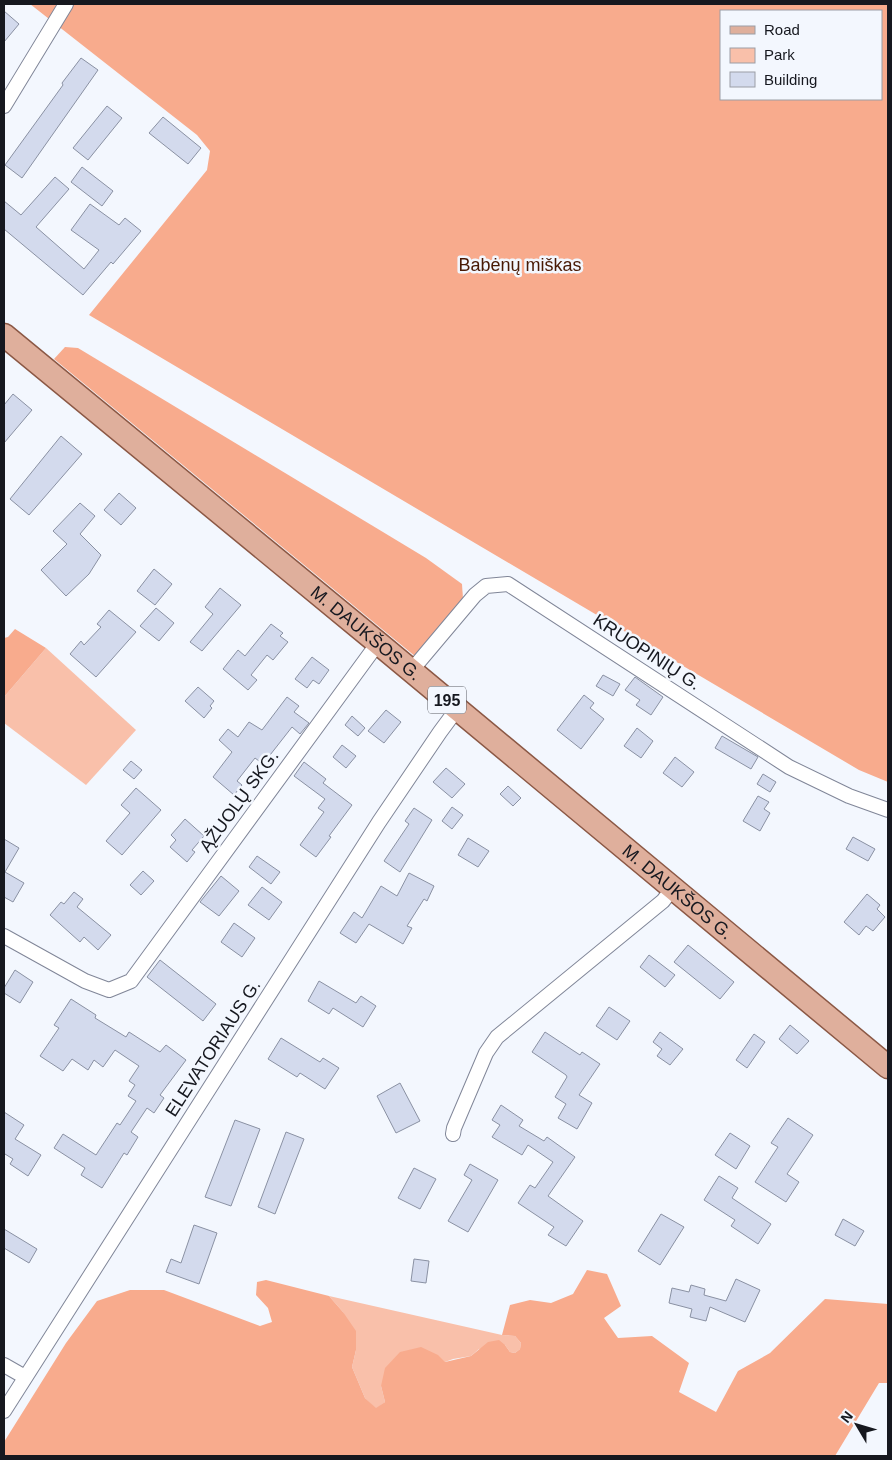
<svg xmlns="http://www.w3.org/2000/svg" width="892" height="1460" font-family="Arial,sans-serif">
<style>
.green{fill:#f9c0aa}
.forest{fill:#f8ab8d;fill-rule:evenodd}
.building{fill:#d3daed;stroke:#8a91a3}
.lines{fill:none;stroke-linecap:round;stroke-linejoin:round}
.street-casing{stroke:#808698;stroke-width:16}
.primary-casing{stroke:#8b5845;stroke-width:25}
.street{stroke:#fff;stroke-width:14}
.primary{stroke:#dfaf9c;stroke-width:22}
.labels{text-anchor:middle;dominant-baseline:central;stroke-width:5;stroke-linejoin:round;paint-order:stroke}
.shield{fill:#f3f7fe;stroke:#585b62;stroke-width:1}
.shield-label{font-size:16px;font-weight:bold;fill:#16181f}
.park-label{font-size:18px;fill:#481904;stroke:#f3f7fe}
.street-label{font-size:18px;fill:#16181f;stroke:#f3f7fe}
</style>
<rect width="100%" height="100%" fill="#f3f7fe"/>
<g class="green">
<polygon points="46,648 136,730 86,785 4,723 4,697"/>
<polygon points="329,1296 502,1335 515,1336 521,1343 520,1349 515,1353 510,1352 505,1345 479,1349 471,1356 453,1359 381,1386 385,1402 376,1409 365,1398 352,1367 356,1350 343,1312"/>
</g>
<g class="forest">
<path d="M 30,4 L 888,4 L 888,782 L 859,770 L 89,315 L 207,170 L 210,151 L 197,135 ZM 721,11 L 881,11 L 881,99 L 721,99 Z"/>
<polygon points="65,347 78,348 426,558 462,584 463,599 416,657 54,359"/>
<polygon points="15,629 46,648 4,697 4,638 8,637"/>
<polygon points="587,1270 607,1274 621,1306 604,1318 618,1338 652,1336 689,1363 679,1392 716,1412 738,1371 770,1353 825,1299 888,1304 888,1383 879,1383 835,1456 4,1456 4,1442 66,1343 97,1301 130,1290 164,1290 260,1326 272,1322 268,1308 256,1295 257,1282 266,1280 329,1296 343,1312 356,1331 356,1350 352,1367 365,1398 376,1408 385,1402 381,1386 385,1368 400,1352 421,1347 438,1355 445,1362 471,1356 488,1342 499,1340 505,1345 510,1352 515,1353 520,1349 521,1343 515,1336 502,1335 510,1305 530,1300 551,1303 573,1294"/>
</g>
<g class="building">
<polygon points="4,11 19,24 4,42"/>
<polygon points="81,58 98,70 22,178 5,165 63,85 62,83"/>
<polygon points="107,106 122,118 88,160 73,148"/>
<polygon points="163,117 201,148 188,164 149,133"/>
<polygon points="82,167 113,191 102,206 71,182"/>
<polygon points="55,177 69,189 36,227 84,269 99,250 71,230 90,204 119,225 125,218 141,231 113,264 111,262 83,295 4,229 4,201 21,215"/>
<polygon points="13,394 32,410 4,443 4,405"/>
<polygon points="61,436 82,454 29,515 10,499"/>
<polygon points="119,493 136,508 121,525 104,510"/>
<polygon points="80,503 95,516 80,534 101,555 89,574 66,596 41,570 67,544 53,531"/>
<polygon points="154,569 172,584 155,605 137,591"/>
<polygon points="220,588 241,605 202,651 190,642 213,614 205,607"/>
<polygon points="156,608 174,623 159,641 140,626"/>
<polygon points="109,610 136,632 96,677 70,654 81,641 84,645 101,627 97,624"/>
<polygon points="271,624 283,633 280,636 288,642 273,660 267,655 251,675 257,680 248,690 223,669 238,650 245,656"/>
<polygon points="312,657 329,670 319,684 313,680 307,688 295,679"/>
<polygon points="603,675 620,684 613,696 596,686"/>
<polygon points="635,677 663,697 651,715 636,705 640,700 625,690"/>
<polygon points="198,687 214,701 210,706 212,708 204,718 185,701"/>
<polygon points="584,695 594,703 590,708 604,719 581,749 557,730"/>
<polygon points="287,697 299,706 294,712 309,723 300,734 292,727 263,764 255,758 237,781 242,785 234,795 213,777 232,752 219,740 228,729 238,737 249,722 262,730"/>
<polygon points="386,710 401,722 384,743 368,731"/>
<polygon points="352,716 365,728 358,736 345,725"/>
<polygon points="637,728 653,741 641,758 624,746"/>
<polygon points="722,736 758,757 751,769 715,748"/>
<polygon points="342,745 356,756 346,768 333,757"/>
<polygon points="675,757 694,772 682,787 663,773"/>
<polygon points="131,761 142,770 134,779 123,770"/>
<polygon points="304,762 326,779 323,783 352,805 329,836 331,837 316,857 300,845 324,812 318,808 325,799 294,776"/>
<polygon points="446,768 465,784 452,798 433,782"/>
<polygon points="763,774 776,782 770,792 757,784"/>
<polygon points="508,786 521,798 513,806 500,794"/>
<polygon points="136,788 161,810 122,855 106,841 130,813 121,805"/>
<polygon points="758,796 769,802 764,809 770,813 760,831 743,821"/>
<polygon points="452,807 463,815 452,829 442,821"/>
<polygon points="414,808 432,820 400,872 384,861 409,824 405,821"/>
<polygon points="185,819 204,836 192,850 195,852 187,862 170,847 176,840 171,835"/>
<polygon points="853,837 875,849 868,861 846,849"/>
<polygon points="468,838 489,851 478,867 458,855"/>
<polygon points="4,839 19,848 5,872 24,883 13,902 4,897"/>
<polygon points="257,856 280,872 271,884 249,867"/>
<polygon points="143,871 154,881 141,895 130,885"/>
<polygon points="409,873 434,886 427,901 424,899 407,926 412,928 403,944 369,924 356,943 340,933 354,912 362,918 381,886 397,896"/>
<polygon points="221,876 239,891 219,916 200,902"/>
<polygon points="262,887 282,902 269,920 248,905"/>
<polygon points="74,892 83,899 77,907 111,935 98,950 84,937 80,942 50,915 61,902 64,904"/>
<polygon points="867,894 880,905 877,909 885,917 873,931 866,926 859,935 844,922"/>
<polygon points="234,923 255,938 242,957 221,942"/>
<polygon points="688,945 734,982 720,999 674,962"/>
<polygon points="649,955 675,975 665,987 640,967"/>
<polygon points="160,960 216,1004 203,1021 147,977"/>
<polygon points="15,970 33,982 20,1003 4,993 4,988"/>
<polygon points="319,981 356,1003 361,996 376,1006 363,1027 333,1008 329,1014 308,1001"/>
<polygon points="71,999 96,1015 95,1018 126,1037 129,1032 160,1052 166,1045 186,1060 160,1095 164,1098 154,1113 147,1108 131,1132 138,1137 127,1155 124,1153 102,1188 81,1175 85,1168 54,1148 63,1134 96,1155 117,1123 120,1125 136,1101 128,1096 135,1085 129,1081 139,1066 115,1050 103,1067 94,1060 88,1070 72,1059 63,1071 40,1056 59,1028 54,1025"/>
<polygon points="609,1007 630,1021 617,1040 596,1026"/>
<polygon points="790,1025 809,1041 797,1054 779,1039"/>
<polygon points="545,1032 580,1055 582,1052 600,1064 579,1095 592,1103 577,1129 558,1118 566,1104 555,1097 567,1077 566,1075 532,1052"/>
<polygon points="660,1032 683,1049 670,1065 657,1056 662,1049 653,1042"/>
<polygon points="754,1034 765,1042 747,1068 736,1060"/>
<polygon points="281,1038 320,1062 323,1058 339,1068 325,1089 300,1073 297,1077 268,1059"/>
<polygon points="400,1083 420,1121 396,1133 377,1096"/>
<polygon points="501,1105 523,1120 519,1126 544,1141 547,1137 575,1157 548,1196 583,1221 566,1246 548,1235 554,1227 518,1203 530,1185 535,1188 553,1162 528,1145 522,1155 492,1137 500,1125 492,1120"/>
<polygon points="4,1112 24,1125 15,1139 41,1155 28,1176 10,1164 13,1159 5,1154 4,1156"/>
<polygon points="788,1118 813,1135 787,1174 799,1182 786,1202 755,1182 778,1147 771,1143"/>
<polygon points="235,1120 260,1129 231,1206 205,1197"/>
<polygon points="286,1132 304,1139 275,1214 258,1207"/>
<polygon points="730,1133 750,1146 736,1169 715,1155"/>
<polygon points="470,1164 498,1180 468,1232 448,1221 472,1180 464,1175"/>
<polygon points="414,1168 436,1179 420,1209 398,1198"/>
<polygon points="719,1176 738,1188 732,1198 771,1224 758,1244 731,1226 735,1220 704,1200"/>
<polygon points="661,1214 684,1227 660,1265 638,1251"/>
<polygon points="843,1219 864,1231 855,1246 835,1235"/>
<polygon points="194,1225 217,1233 199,1284 166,1272 171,1259 181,1263"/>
<polygon points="4,1229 37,1249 29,1263 4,1248"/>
<polygon points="414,1259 429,1261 426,1283 411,1281"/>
<polygon points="736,1279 760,1290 745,1322 710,1307 706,1321 690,1317 692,1309 669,1303 672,1288 689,1292 691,1285 705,1289 704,1295 726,1301"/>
</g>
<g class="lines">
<defs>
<g id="street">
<polyline points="4,106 66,4"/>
<polyline points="411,671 475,595 486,586 508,584 789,767 849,796 888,810"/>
<polyline points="4,936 85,981 109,990 131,981 378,643"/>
<polyline points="453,1134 454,1128 486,1053 497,1037 663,901 673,888"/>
<polyline points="4,1365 25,1377"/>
<polyline points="4,1411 379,822 440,732 457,709"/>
</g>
<g id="primary">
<path id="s1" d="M 4,335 L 378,643 L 888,1067"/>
</g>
</defs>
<use href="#street" class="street-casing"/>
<use href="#primary" class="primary-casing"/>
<use href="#street" class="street"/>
<use href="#primary" class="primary"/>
</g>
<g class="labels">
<rect class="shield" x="428" y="686.5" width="38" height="27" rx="4"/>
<g class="shield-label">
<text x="447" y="700">195</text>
</g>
<g class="park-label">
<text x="520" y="265">Babėnų miškas</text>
</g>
<g class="street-label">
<text stroke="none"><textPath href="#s1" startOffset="469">M. DAUKŠOS G.</textPath></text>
<text transform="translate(647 652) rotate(33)">KRUOPINIŲ G.</text>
<text transform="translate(239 801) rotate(-54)">ĄŽUOLŲ SKG.</text>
<text stroke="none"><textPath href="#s1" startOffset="874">M. DAUKŠOS G.</textPath></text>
<text transform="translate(213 1048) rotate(-57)">ELEVATORIAUS G.</text>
</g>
</g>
<rect width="892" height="1460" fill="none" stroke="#16181f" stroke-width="10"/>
<rect x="720" y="10" width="162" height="90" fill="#f3f7fe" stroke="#9b9ea5"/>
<rect x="730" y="26" width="25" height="8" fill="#dfaf9c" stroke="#9b9ea5"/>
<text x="764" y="35" font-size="15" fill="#16181f">Road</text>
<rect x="730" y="48" width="25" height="15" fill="#f9c0aa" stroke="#9b9ea5"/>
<text x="764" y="60" font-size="15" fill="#16181f">Park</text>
<rect x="730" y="72" width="25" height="15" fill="#d3daed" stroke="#9b9ea5"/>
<text x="764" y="85" font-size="15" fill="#16181f">Building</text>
<g transform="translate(857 1425) rotate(308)" stroke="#f3f7fe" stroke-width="4" paint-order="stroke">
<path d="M0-4L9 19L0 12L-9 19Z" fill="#16181f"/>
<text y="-8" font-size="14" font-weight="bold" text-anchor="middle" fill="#16181f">N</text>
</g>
</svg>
